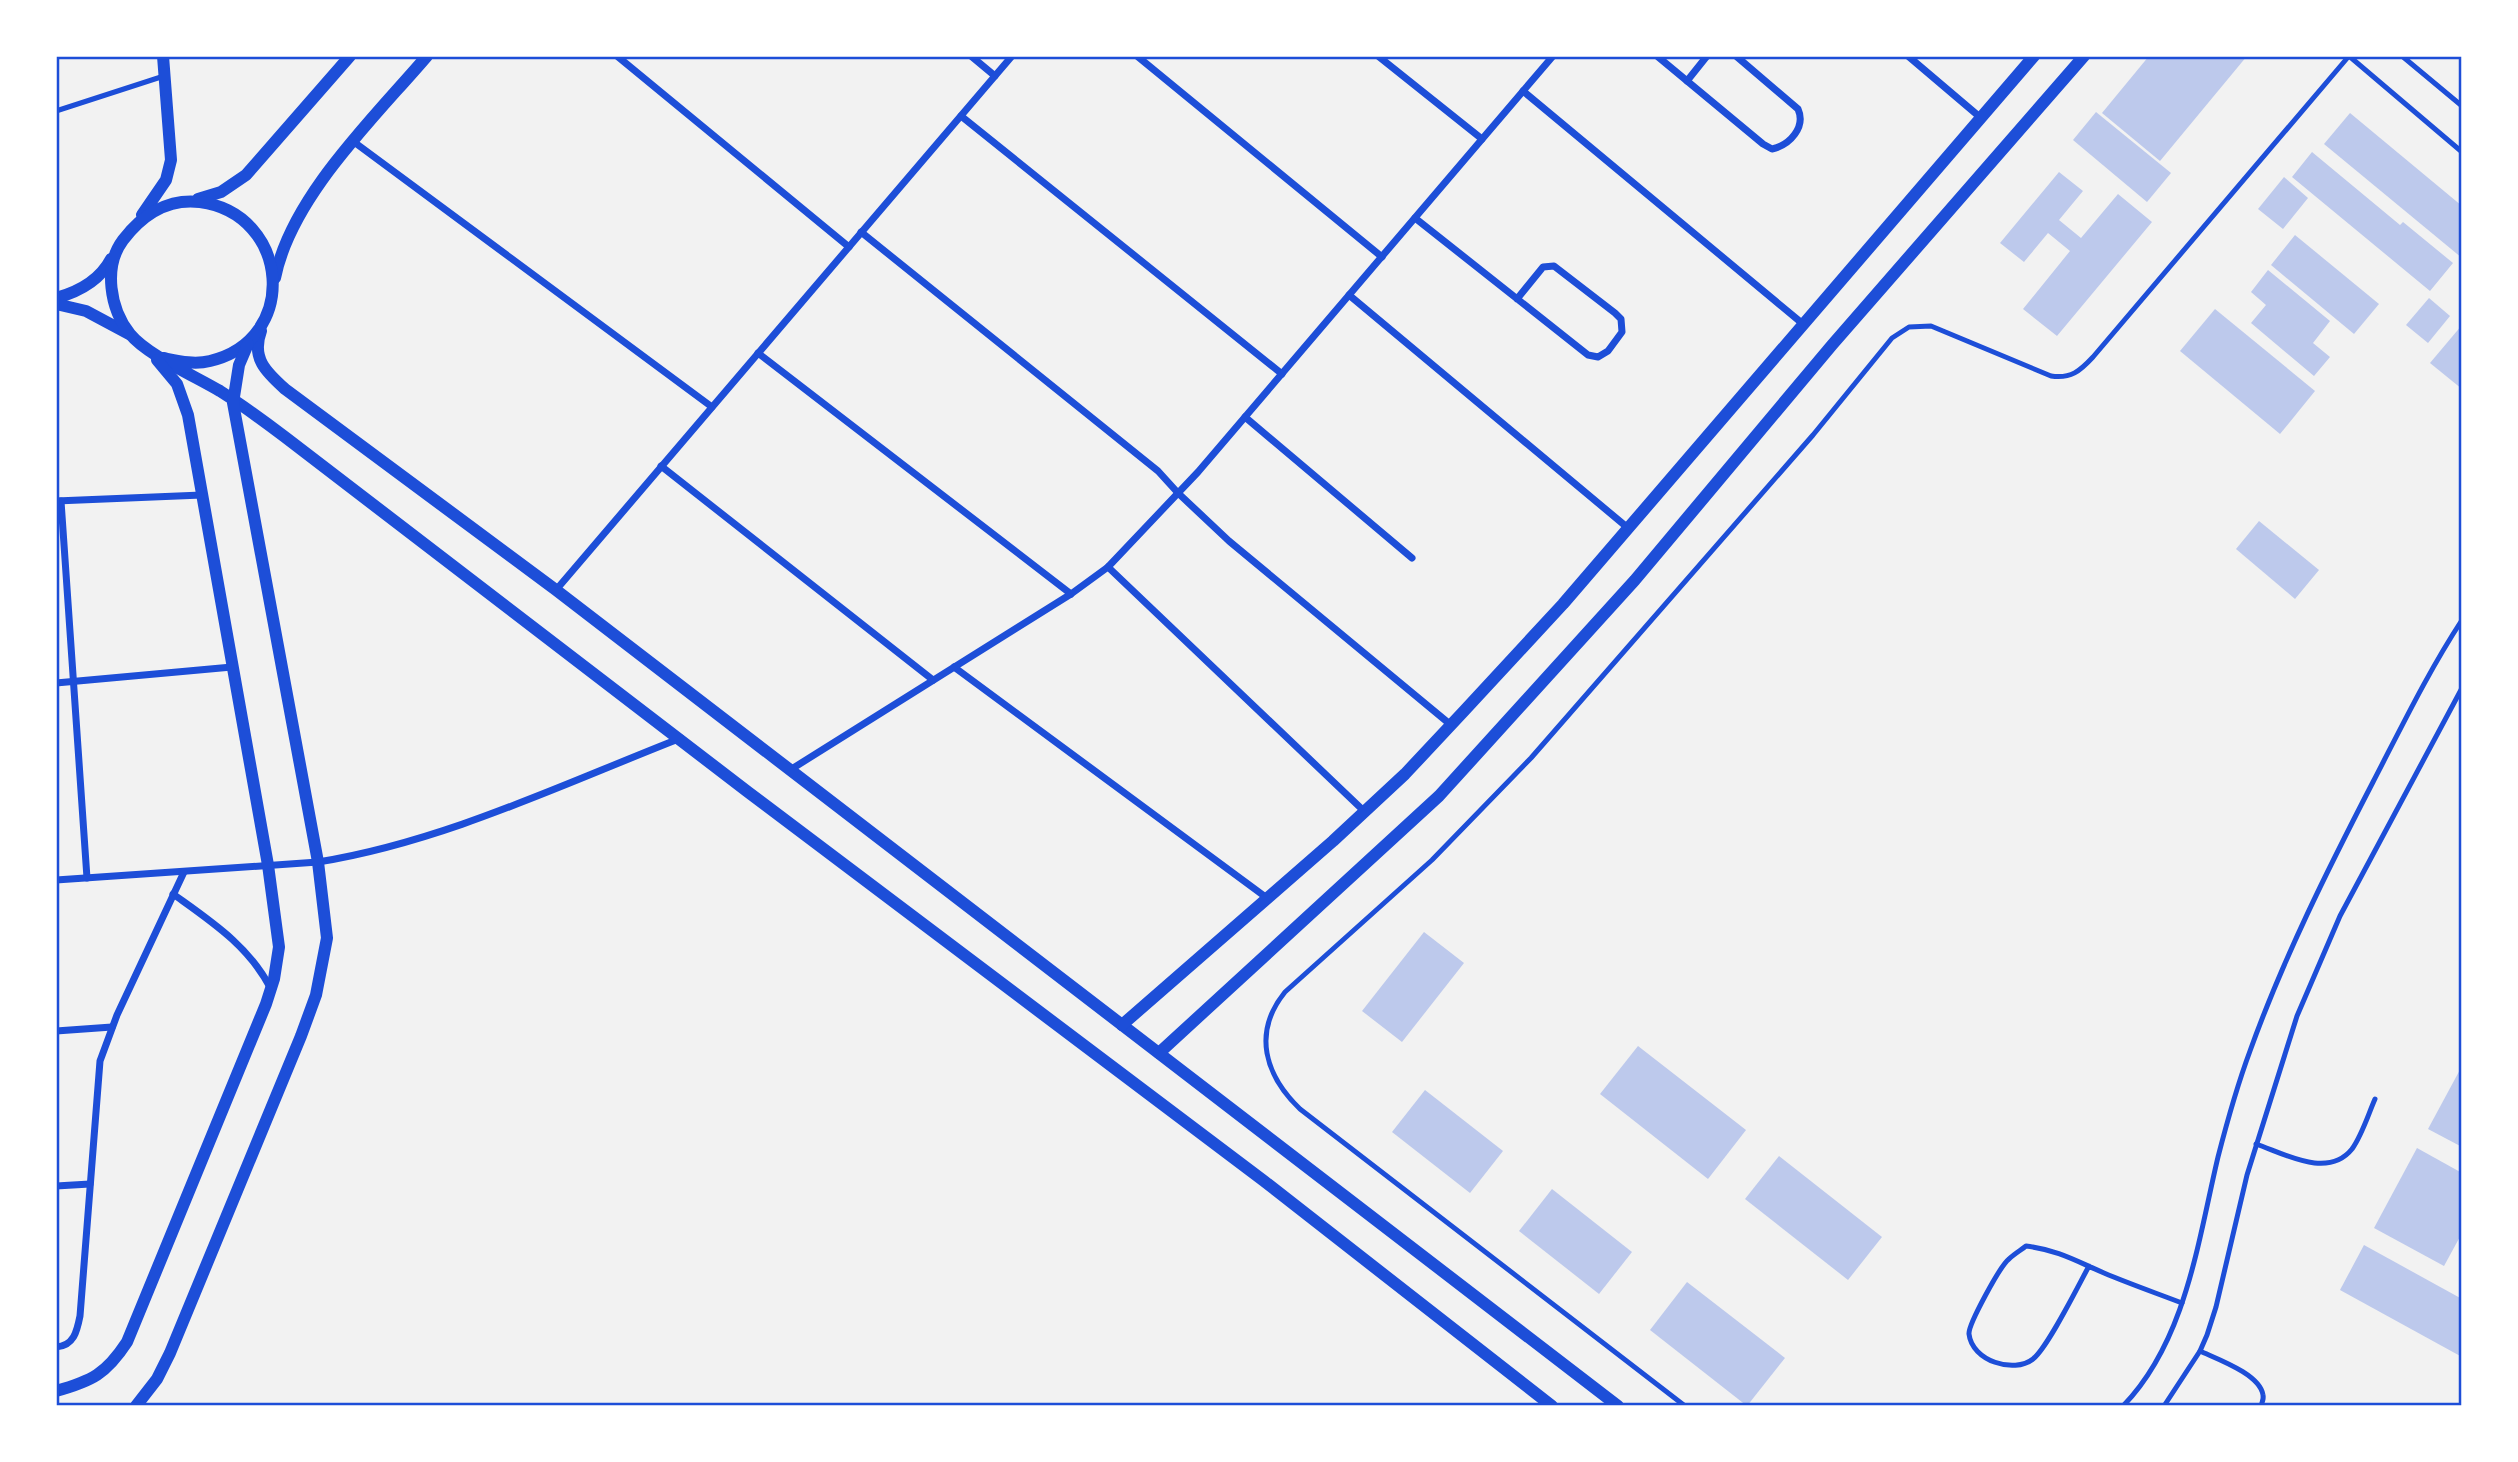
<svg xmlns="http://www.w3.org/2000/svg" width="2518" height="1462" font-family="'Sofia Sans Condensed',sans-serif">
<style>
.building{fill:#bdc9ec}
.lines{fill:none;stroke-linecap:round;stroke-linejoin:round}
.service{stroke:#1d4ed8;stroke-width:5}
.minor{stroke:#1d4ed8;stroke-width:7}
.tertiary{stroke:#1d4ed8;stroke-width:12}
.neatline{fill:none;stroke:#1d4ed8;stroke-width:2.5}
</style>
<rect width="100%" height="100%" fill="#f2f2f2"/>
<g class="building">
<polygon points="2149,56 2247,56 2160,161 2102,113"/>
<polygon points="2096,112 2171,173 2147,202 2073,140"/>
<polygon points="2350,113 2462,206 2462,258 2324,144"/>
<polygon points="2312,152 2400,225 2403,222 2453,263 2430,291 2292,177"/>
<polygon points="2059,172 2083,191 2059,220 2081,238 2118,194 2152,222 2057,336 2023,309 2070,251 2048,233 2024,262 2000,243"/>
<polygon points="2284,177 2308,198 2283,229 2258,209"/>
<polygon points="2295,235 2379,304 2354,334 2271,265"/>
<polygon points="2268,270 2330,321 2313,343 2330,357 2314,376 2251,323 2266,305 2251,292"/>
<polygon points="2429,298 2450,316 2428,343 2406,325"/>
<polygon points="2215,309 2315,391 2280,434 2180,351"/>
<polygon points="2462,325 2462,389 2430,363"/>
<polygon points="2259,521 2319,570 2295,599 2236,549"/>
<polygon points="1424,932 1464,963 1402,1042 1362,1011"/>
<polygon points="1638,1046 1746,1130 1708,1179 1600,1094"/>
<polygon points="2462,1066 2462,1147 2428,1129"/>
<polygon points="1425,1090 1503,1151 1470,1193 1392,1132"/>
<polygon points="2417,1148 2462,1173 2462,1233 2444,1266 2374,1228"/>
<polygon points="1779,1156 1882,1237 1848,1280 1745,1199"/>
<polygon points="1552,1189 1632,1252 1599,1294 1519,1231"/>
<polygon points="2364,1245 2462,1299 2462,1357 2340,1290"/>
<polygon points="1687,1282 1785,1358 1747,1406 1650,1330"/>
</g>
<g class="lines">
<g class="service">
<polyline points="2402,56 2462,106"/>
<polyline points="56,111 164,76"/>
<polyline points="2462,884 2462,883"/>
<path d="M 2256,1144 C 2285,1154 2328,1179 2352,1149 C 2362,1135 2368,1115 2375,1099"/>
<path d="M 2089,1266 C 2078,1286 2048,1347 2033,1359 C 2014,1374 1972,1361 1969,1334 C 1968,1325 2000,1266 2009,1259 C 2014,1254 2021,1250 2026,1246 C 2058,1250 2076,1261 2104,1273 C 2130,1284 2156,1293 2182,1303"/>
<path d="M 2200,1351 C 2217,1359 2260,1374 2263,1395 C 2264,1399 2262,1402 2261,1406"/>
<path d="M 1685,1406 L 1300,1109 C 1265,1075 1252,1033 1285,992 L 1432,860 L 1531,758 L 1813,435 L 1892,338 L 1909,327 L 1931,326 L 2051,376 C 2071,379 2080,371 2093,357 L 2349,56 L 2462,152"/>
<path d="M 2123,1406 C 2186,1341 2198,1241 2218,1157 C 2227,1122 2237,1086 2250,1051 C 2283,959 2328,869 2373,782 C 2401,728 2428,672 2462,620"/>
<polyline points="2164,1406 2200,1351 2207,1335 2216,1307 2247,1175 2297,1016 2340,916 2462,688"/>
</g>
<g class="minor">
<polyline points="617,56 849,247"/>
<polyline points="971,56 995,76"/>
<polyline points="1137,56 1382,257"/>
<polyline points="1378,56 1482,139"/>
<path d="M 1657,56 L 1763,144 L 1772,149 C 1790,145 1806,127 1798,109 L 1736,56"/>
<polyline points="1908,56 1981,118"/>
<polyline points="1687,81 1707,56"/>
<polyline points="1523,91 1803,324"/>
<polyline points="961,116 1282,374"/>
<polyline points="354,142 712,407"/>
<polyline points="1415,218 1588,355 1598,357 1608,351 1622,332 1621,319 1615,313 1554,266 1543,267 1517,299"/>
<polyline points="861,232 1158,471 1178,493 1229,541 1451,725"/>
<polyline points="1349,295 1628,528"/>
<polyline points="758,353 1071,594"/>
<polyline points="1245,417 1412,558"/>
<polyline points="661,466 933,680"/>
<polyline points="56,501 202,495"/>
<polyline points="61,501 87,878"/>
<polyline points="1108,567 1365,812"/>
<polyline points="556,590 1012,56"/>
<polyline points="954,667 1267,898"/>
<polyline points="56,683 232,667"/>
<polyline points="790,770 1071,594 1108,567 1198,472 1553,56"/>
<path d="M 56,880 L 318,862 C 443,842 563,784 681,738"/>
<path d="M 173,894 C 212,922 249,946 271,989"/>
<polyline points="56,1031 112,1027"/>
<polyline points="56,1186 90,1184"/>
<path d="M 56,1347 C 74,1346 77,1331 80,1316 L 100,1061 L 117,1015 L 184,872"/>
</g>
<g class="tertiary">
<polyline points="198,199 221,192 246,175 350,56"/>
<polyline points="142,215 166,180 171,160 163,56"/>
<path d="M 275,278 C 291,197 374,118 427,56"/>
<path d="M 56,298 C 78,292 100,280 111,259"/>
<polyline points="56,304 86,311 129,334"/>
<path d="M 261,331 C 251,358 266,372 285,389 L 556,590 L 1618,1406"/>
<path d="M 163,358 C 178,361 194,365 210,361 C 300,340 290,214 200,202 C 168,198 142,215 123,240 C 103,267 110,309 130,334 C 147,355 195,376 220,391 C 242,405 264,421 285,437 L 748,792 L 1264,1181 L 1552,1406"/>
<polyline points="1122,1025 1333,841 1405,774 1464,711 1563,604 2034,56"/>
<polyline points="1159,1053 1439,796 1635,580 1832,345 2084,56"/>
<path d="M 56,1391 C 92,1381 106,1374 127,1342 L 266,1004 L 274,979 L 279,947 L 268,865 L 188,415 L 177,384 L 157,360"/>
<polyline points="136,1406 157,1379 170,1353 301,1036 316,995 327,938 318,862 233,403 239,365 248,344"/>
</g>
</g>
<rect width="2518" height="1462" fill="none" stroke="#ffffff" stroke-width="116"/>
<rect x="58" y="58" width="2402" height="1346" class="neatline"/>
</svg>
